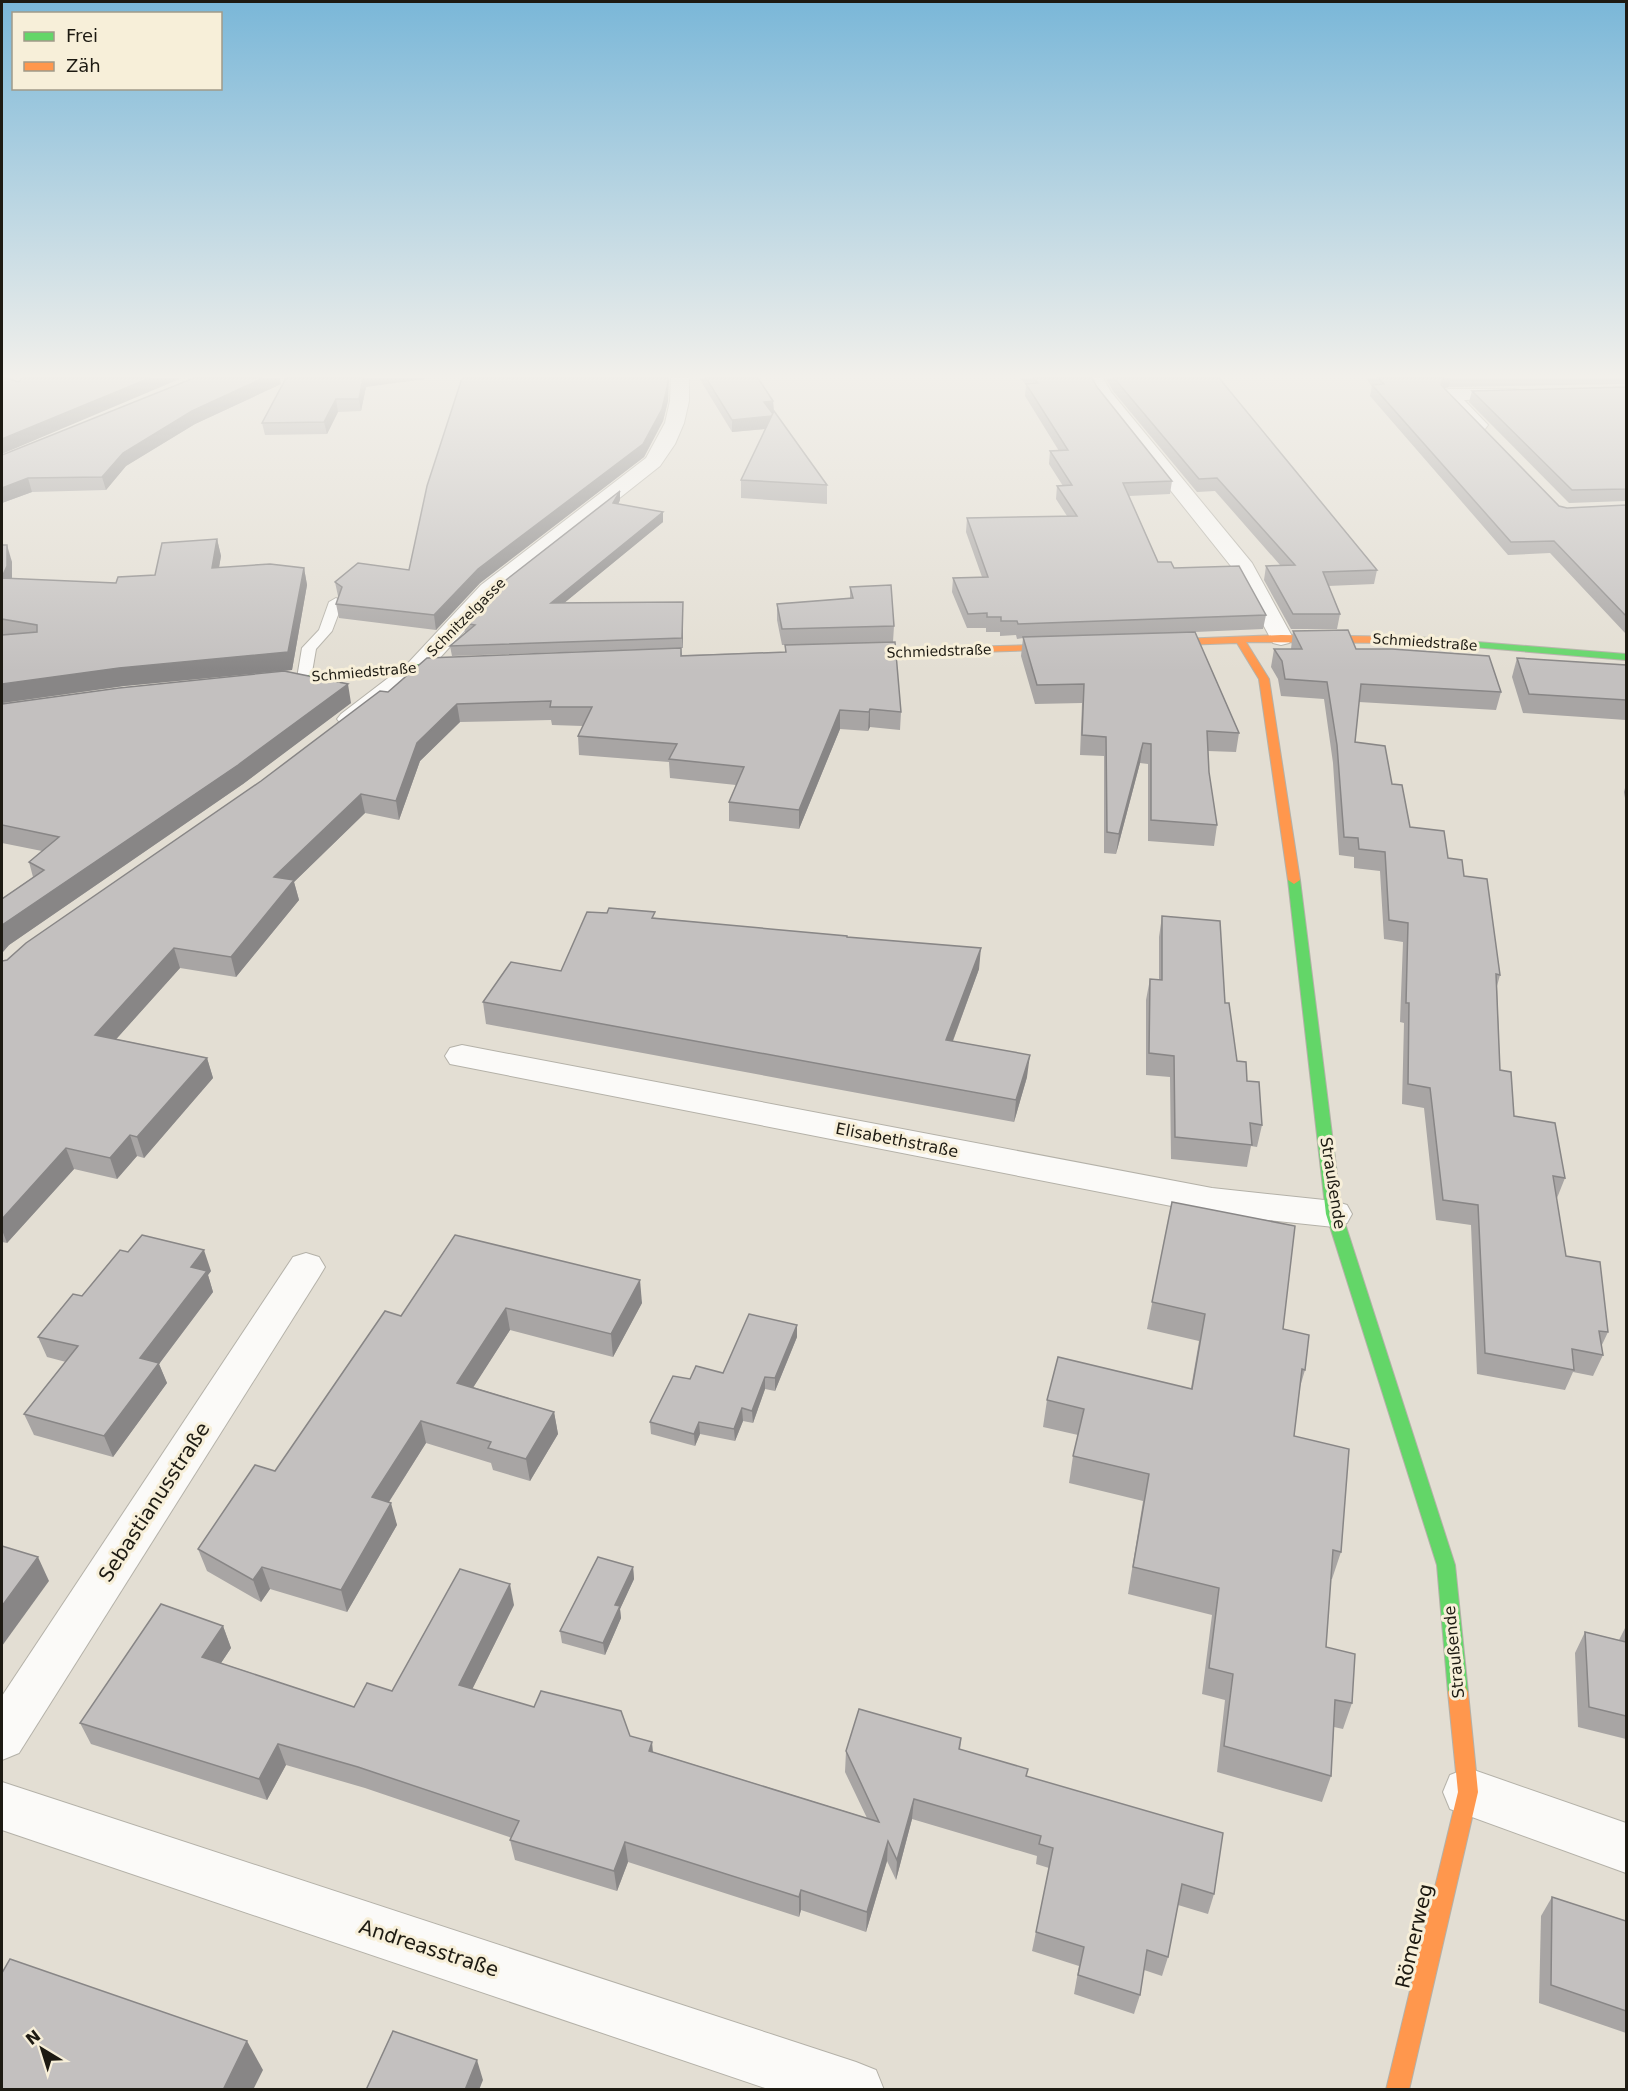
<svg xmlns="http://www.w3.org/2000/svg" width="1628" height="2091" font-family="'DejaVu Sans',sans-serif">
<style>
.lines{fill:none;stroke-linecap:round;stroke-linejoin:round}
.lane-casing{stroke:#b4b1a8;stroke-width:2}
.street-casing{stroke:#b4b1a8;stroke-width:2}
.fast-casing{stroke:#b4b1a8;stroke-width:2}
.slow-casing{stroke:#b4b1a8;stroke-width:2}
.lane{fill:#fbfaf8;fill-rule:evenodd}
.street{fill:#fbfaf8;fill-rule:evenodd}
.fast{fill:#63d668;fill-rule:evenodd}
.slow{fill:#ff974d;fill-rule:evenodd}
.wall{fill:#a8a5a4}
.shaded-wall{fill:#888686}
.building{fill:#c3c0bf;stroke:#888686;stroke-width:1.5}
.labels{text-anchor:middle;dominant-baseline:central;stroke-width:6;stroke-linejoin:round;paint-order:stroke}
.far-street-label{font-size:14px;fill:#1d1a12;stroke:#f7efd9}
.street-label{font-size:16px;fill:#1d1a12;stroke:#f7efd9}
.near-street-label{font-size:20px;fill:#1d1a12;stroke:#f7efd9}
</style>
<rect width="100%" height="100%" fill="#e3ded3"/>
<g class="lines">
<defs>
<polygon id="lane" points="336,598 343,602 332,631 316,649 311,678 304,682 299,681 297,678 302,648 319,630 329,602"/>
<g id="street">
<polygon points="671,378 689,378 689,401 684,423 675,444 660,466 497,595 427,672 359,724 350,727 341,724 337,719 341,714 409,662 481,585 646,458 665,423 670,401"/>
<polygon points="1085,378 1103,378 1111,392 1252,563 1293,638 1289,643 1281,645 1273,643 1234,570 1097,398"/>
<polygon points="1449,389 1514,389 1520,390 1523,394 1520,398 1514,399 1464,400 1488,425 1485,429 1471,429 1443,399 1440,395 1443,391"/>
<polygon points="462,1045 1212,1188 1334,1201 1347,1205 1352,1214 1347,1223 1334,1227 1212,1214 450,1064 445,1056 450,1048"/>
<polygon points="306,1253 319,1257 325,1267 319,1277 19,1753 2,1760 2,1696 293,1257"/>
<polygon points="1468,1768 1626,1823 1626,1873 1450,1809 1443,1792 1450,1775"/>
<polygon points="2,1782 856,2062 876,2070 884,2090 771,2090 2,1830"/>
</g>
<g id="fast">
<polygon points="1416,637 1626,654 1626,660 1413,642 1413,638"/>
<polygon points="462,662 466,663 466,667 268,685 263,682 268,679 418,664"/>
<polygon points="1294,876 1300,880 1342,1214 1455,1565 1468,1692 1465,1698 1458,1701 1451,1698 1448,1692 1437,1565 1326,1214 1288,880"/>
</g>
<g id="slow">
<polygon points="1281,635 1416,637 1421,640 1416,643 1246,642 1269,679 1300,880 1294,884 1288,880 1259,679 1237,643 1155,646 1150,643 1155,640"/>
<polygon points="1068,644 1071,645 1071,649 852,656 847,653 852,650"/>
<polygon points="1458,1683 1465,1686 1468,1692 1478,1792 1409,2090 1386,2090 1458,1792 1448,1692 1451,1686"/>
</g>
</defs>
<use href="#lane" class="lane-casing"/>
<use href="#street" class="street-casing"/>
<use href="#fast" class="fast-casing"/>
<use href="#slow" class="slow-casing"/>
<use href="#lane" class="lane"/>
<use href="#street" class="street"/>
<use href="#fast" class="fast"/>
<use href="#slow" class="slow"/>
</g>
<g class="wall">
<polygon points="699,378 758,378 773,401 774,413 827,485 827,504 741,498 741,480 766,429 732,432"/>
<polygon points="1020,378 1092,378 1097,387 1172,481 1170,494 1129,496 1158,562 1174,568 1266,615 1263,629 1195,632 1239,733 1236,752 1208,751 1209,772 1217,825 1214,846 1148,841 1148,764 1140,763 1116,854 1104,853 1104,756 1080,755 1082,703 1035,704 1021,656 1023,638 1017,639 1016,635 1000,636 1000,632 986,632 986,628 967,628 952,592 953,578 982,577 966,532 967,518 1067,516 1056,499 1057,486 1063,486 1049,464 1050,451 1059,451 1025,396 1026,385"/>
<polygon points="1106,378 1219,378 1377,570 1374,584 1328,586 1340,614 1337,629 1291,629 1264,580 1266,566 1280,565 1215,491 1197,492 1113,391"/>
<polygon points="1366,378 1626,378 1626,384 1449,387 1444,388 1559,506 1567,508 1626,505 1626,634 1550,553 1508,555 1370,396 1372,386"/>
<polygon points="281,384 195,424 126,466 106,490 32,492 2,503 2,455"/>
<polygon points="366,387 361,411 338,412 327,434 265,435 262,423"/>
<polygon points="1626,387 1626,501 1569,503 1469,402 1472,391"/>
<polygon points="668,401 663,421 644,457 480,583 436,630 339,618 336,604 339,597 338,596 335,582 409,570"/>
<polygon points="620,500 618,504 663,522 564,603 683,602 683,648 452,656 450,646 465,633 464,623"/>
<polygon points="217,539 221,556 219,567 304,568 307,585 292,670 124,686 2,703 2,545 12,562 12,579 116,583 155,575"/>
<polygon points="850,587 894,626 893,642 901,712 900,730 870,727 868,731 840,729 799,829 729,821 729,802 736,785 670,778 669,762 579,755 578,736 583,726 552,725 551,720 460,722 420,761 399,820 365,813 294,882 299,900 236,977 180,968 116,1039 207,1058 213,1078 144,1158 137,1156 117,1179 74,1169 7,1243 2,1242 2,961 7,960 388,692 681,648 682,655 785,652 785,645 782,645 777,620 777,604 850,598"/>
<polygon points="1293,631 1501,692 1496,710 1359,702 1355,742 1392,784 1410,827 1448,858 1464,876 1500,975 1497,986 1500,1070 1514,1116 1565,1178 1557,1198 1556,1198 1566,1256 1608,1332 1601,1347 1603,1355 1593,1376 1573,1372 1565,1390 1477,1374 1471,1225 1436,1220 1424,1108 1402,1104 1404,1023 1400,1022 1403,942 1384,939 1380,871 1354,868 1354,857 1339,855 1333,763 1324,699 1281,696 1278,679 1271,667 1274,649 1291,649"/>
<polygon points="1517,658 1626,665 1626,720 1523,713 1512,677"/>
<polygon points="351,703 243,784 9,945 2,953 2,899 33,877 29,862 42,851 2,843 2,704"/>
<polygon points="1626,784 1626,804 1624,792"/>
<polygon points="607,913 847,937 979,969 953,1041 1027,1077 1014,1122 486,1024 483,1002 561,971"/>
<polygon points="1162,916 1225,1003 1237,1061 1247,1081 1262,1125 1257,1147 1251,1146 1247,1167 1171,1159 1170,1077 1146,1075 1146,1000 1150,979 1159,980 1159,937"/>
<polygon points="1172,1202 1283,1329 1305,1370 1300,1387 1294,1436 1341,1552 1332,1579 1331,1579 1326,1647 1352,1703 1343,1729 1334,1727 1331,1776 1322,1802 1217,1772 1225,1700 1202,1694 1212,1615 1128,1594 1143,1501 1069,1483 1073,1456 1078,1435 1043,1427 1047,1400 1191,1388 1199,1341 1147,1329"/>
<polygon points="455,1235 642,1303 613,1357 510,1330 473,1387 554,1412 558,1434 530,1481 493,1470 491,1463 426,1443 389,1502 397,1525 347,1612 270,1589 261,1602 207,1571 198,1549 275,1471 401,1316"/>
<polygon points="211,1271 208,1275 213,1292 159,1364 167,1383 113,1457 34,1435 24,1414 66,1362 47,1357 38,1337 82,1296"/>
<polygon points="797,1325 797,1337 775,1391 765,1389 753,1423 743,1421 735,1441 700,1434 695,1446 651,1434 650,1422 690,1379 723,1373"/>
<polygon points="633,1567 634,1579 620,1609 621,1618 605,1655 562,1643 560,1631"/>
<polygon points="514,1605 472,1689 630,1736 653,1752 867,1818 845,1772 846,1751 961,1738 960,1750 1026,1776 1214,1894 1208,1914 1178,1905 1168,1957 1162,1976 1144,1970 1140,1995 1134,2014 1074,1994 1079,1966 1032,1951 1049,1868 1036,1864 1037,1856 912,1819 896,1880 887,1861 866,1932 801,1910 799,1917 628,1862 617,1891 515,1860 510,1840 512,1838 365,1788 286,1765 267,1800 91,1744 80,1723 223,1626 231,1648 221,1663 354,1707 392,1691"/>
<polygon points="1626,1626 1626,1739 1578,1727 1575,1653 1585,1632 1619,1640"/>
<polygon points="1552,1897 1626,1921 1626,2033 1539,2003 1541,1916"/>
</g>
<g class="shaded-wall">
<polygon points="150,378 182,378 2,454 2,439"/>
<polygon points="263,378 280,378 281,384 195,424 126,466 106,490 102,477 123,453 192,411"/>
<polygon points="363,378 433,378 366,387 361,411 359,399"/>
<polygon points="668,378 669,378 668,401 663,421 644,457 480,583 436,630 434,615 478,569"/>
<polygon points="1444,378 1451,378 1449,387 1442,389 1438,394 1441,382"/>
<polygon points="336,399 338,412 327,434 324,422"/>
<polygon points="773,401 774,413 765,414 764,402"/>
<polygon points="774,416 774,428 732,432 732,420"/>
<polygon points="28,478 32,492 2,503 2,488"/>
<polygon points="620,491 620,500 614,513 613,503"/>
<polygon points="663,512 663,522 552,613 551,603"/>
<polygon points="217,539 221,556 216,585 212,568"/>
<polygon points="7,545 12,562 12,583 2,580"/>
<polygon points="304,568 307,585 292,670 124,686 2,703 2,684"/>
<polygon points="683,602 683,648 682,638"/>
<polygon points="348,684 351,703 243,784 9,945 2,953 2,925"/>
<polygon points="457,704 460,722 420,761 399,820 396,801 417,743"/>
<polygon points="870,709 870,727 868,731 869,712"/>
<polygon points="840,710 840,729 799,829 799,810"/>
<polygon points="1143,743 1140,763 1116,854 1119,834"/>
<polygon points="361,794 365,813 294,882 299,900 236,977 231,957 274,877"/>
<polygon points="174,948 180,968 102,1055 95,1035"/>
<polygon points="981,948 979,969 945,1062 946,1040"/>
<polygon points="1030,1055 1027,1077 1014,1122 1016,1100"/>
<polygon points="207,1058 213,1078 144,1158 137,1137"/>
<polygon points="130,1135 137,1156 117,1179 110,1158"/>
<polygon points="66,1148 74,1169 7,1243 2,1230 2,1219"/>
<polygon points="204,1250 211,1271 208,1275 213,1292 159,1364 167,1383 113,1457 104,1436 140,1358 191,1267"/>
<polygon points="640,1280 642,1303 613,1357 611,1334"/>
<polygon points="506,1308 510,1330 462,1405 457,1383"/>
<polygon points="797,1325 797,1337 775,1391 775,1378"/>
<polygon points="765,1377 765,1389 753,1423 752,1411"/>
<polygon points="742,1408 743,1421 735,1441 734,1429"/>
<polygon points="554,1412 558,1434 530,1481 526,1459"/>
<polygon points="421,1421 426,1443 378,1519 372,1497"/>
<polygon points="699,1422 700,1434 695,1446 694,1434"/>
<polygon points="391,1503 397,1525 347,1612 341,1590"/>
<polygon points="38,1557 49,1581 2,1646 2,1606"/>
<polygon points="262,1567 270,1589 261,1602 253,1580"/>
<polygon points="633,1567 634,1579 620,1609 621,1618 605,1655 603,1643 615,1605"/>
<polygon points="510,1584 514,1605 464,1706 459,1685"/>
<polygon points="223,1626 231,1648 211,1678 202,1657"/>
<polygon points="652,1742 654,1763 649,1751"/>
<polygon points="278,1744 286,1765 267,1800 259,1779"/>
<polygon points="914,1799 912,1819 896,1880 897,1860"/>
<polygon points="888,1841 887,1861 866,1932 867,1912"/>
<polygon points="625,1842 628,1862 617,1891 614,1871"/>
<polygon points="801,1890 801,1910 799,1917 799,1897"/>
<polygon points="247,2041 263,2070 253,2090 223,2090"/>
<polygon points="477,2060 483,2080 479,2090 465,2090"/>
</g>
<g class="building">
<polygon points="2,378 6,378 19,382 22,378 150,378 2,439"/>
<polygon points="194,378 263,378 192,411 123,453 102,477 28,478 2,488 2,455"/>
<polygon points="286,378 363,378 359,399 336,399 324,422 262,423"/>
<polygon points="462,378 668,378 667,388 662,409 643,444 478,569 434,615 336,604 342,587 335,582 358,563 409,570 427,486"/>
<polygon points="706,378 758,378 773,401 764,402 773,414 772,416 732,420"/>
<polygon points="1033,378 1092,378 1097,387 1172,481 1123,483 1158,562 1171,562 1174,568 1239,566 1266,615 1018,624 1017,621 1001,621 1001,617 987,617 987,613 968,614 953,578 988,577 967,518 1077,516 1057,486 1072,485 1050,451 1068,450 1026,384 1038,383"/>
<polygon points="1219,378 1377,570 1323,572 1340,614 1293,614 1266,566 1295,565 1217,478 1199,479 1114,378"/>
<polygon points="1378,378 1444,378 1441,382 1441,385 1559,506 1567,508 1626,505 1626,616 1554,541 1511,542 1372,385 1384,384"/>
<polygon points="1626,387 1626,489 1572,490 1472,391"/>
<polygon points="774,411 827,485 741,480"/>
<polygon points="620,491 613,503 663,512 551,603 683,602 682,638 450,646 475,625 464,623 497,587"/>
<polygon points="217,539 212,568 270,564 304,568 288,652 119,668 2,684 2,635 37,632 37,625 2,619 2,578 116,583 118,577 155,575 162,543"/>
<polygon points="2,545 7,545 7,566 2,577"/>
<polygon points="891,585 894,626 782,629 777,604 853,598 850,587"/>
<polygon points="1348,630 1356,649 1392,649 1489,656 1501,692 1361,684 1355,742 1385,746 1392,784 1402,785 1410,827 1444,831 1448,858 1462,860 1464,876 1487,879 1500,975 1496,974 1500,1070 1511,1072 1514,1116 1555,1123 1565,1178 1553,1176 1566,1256 1600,1262 1608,1332 1599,1331 1603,1355 1572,1349 1574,1370 1485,1353 1478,1205 1443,1200 1430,1088 1408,1084 1409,1003 1406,1003 1408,923 1389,920 1385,852 1359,849 1358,838 1344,837 1337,745 1327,682 1285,679 1282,661 1274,649 1302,649 1293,631"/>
<polygon points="1195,632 1239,733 1207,731 1209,772 1217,825 1151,820 1151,744 1143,743 1119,834 1107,832 1106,737 1082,735 1084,684 1037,685 1023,637"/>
<polygon points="895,642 901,712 870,709 869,712 840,710 799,810 729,802 744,767 669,759 677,744 578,736 592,707 550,707 551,701 457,704 417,743 396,801 361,794 274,877 294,880 231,957 174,948 95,1035 207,1058 137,1137 130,1135 110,1158 66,1148 2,1219 2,961 7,960 26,943 261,781 380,691 388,692 427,658 681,648 681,656 786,652 785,645"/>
<polygon points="1517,658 1626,665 1626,700 1529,694"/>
<polygon points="284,671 348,684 238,765 2,925 2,899 44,870 29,862 59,837 2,825 2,704 119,688"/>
<polygon points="609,908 655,912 652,918 847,936 847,937 981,948 946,1040 1030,1055 1016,1100 483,1002 511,962 561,971 587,912 607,913"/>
<polygon points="1162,916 1220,921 1225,1003 1229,1003 1237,1061 1246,1062 1247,1081 1259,1082 1262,1125 1250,1123 1252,1145 1175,1137 1174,1056 1149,1053 1150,979 1162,980"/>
<polygon points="1172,1202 1295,1226 1283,1329 1309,1335 1305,1370 1302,1369 1294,1436 1349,1449 1341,1552 1333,1550 1326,1647 1355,1654 1352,1703 1335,1700 1331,1776 1224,1746 1233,1674 1209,1668 1219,1588 1133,1567 1149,1474 1073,1456 1084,1409 1047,1400 1058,1357 1192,1389 1205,1314 1152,1302"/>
<polygon points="142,1235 204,1250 191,1267 207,1271 140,1358 159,1363 104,1436 24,1414 78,1346 38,1337 73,1294 82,1296 120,1250 128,1252"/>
<polygon points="455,1235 640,1280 611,1334 506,1308 457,1383 554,1412 526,1459 488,1448 491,1442 421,1421 372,1497 391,1503 341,1590 262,1567 253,1580 198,1549 255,1465 275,1471 385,1311 401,1316"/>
<polygon points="749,1314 797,1325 775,1378 765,1377 752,1411 742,1408 734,1429 699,1422 694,1434 650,1422 673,1376 690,1379 696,1366 723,1373"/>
<polygon points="2,1546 38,1557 2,1606"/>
<polygon points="598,1557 633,1567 615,1605 620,1606 603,1643 560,1631"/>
<polygon points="460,1569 510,1584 459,1685 534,1707 541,1691 621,1711 630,1736 652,1742 649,1751 879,1822 846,1751 859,1709 961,1738 959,1749 1028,1769 1026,1776 1223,1833 1214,1894 1182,1884 1168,1957 1147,1950 1140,1995 1078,1975 1084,1947 1036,1932 1053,1848 1039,1844 1041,1836 914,1799 897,1860 888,1841 867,1912 801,1890 799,1897 625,1842 614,1871 510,1840 519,1821 358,1767 278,1744 259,1779 80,1723 161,1604 223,1626 202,1657 354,1707 367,1683 392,1691"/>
<polygon points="1585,1632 1626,1642 1626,1716 1589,1707"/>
<polygon points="1552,1897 1626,1921 1626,2011 1551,1985"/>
<polygon points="10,1959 247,2041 223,2090 2,2090 2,1973"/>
<polygon points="393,2031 477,2060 465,2090 366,2090"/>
</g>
<linearGradient id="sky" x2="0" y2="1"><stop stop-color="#7ab7d8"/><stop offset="0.56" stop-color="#f2f0eb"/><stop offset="1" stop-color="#f2f0eb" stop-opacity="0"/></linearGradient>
<rect width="1628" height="671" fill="url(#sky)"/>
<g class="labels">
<g class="far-street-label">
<text transform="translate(466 617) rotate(-45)">Schnitzelgasse</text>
<text transform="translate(1425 642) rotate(4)">Schmiedstraße</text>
<text transform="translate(939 651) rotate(-2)">Schmiedstraße</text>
<text transform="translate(364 672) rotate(-5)">Schmiedstraße</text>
</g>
<g class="street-label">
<text transform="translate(897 1140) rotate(11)">Elisabethstraße</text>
<text transform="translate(1333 1183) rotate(81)">Straußende</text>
<text transform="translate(1454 1652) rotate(-96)">Straußende</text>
</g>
<g class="near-street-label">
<text transform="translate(154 1502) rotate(-57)">Sebastianusstraße</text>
<text transform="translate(1414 1936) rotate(-77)">Römerweg</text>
<text transform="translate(429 1948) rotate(18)">Andreasstraße</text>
</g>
</g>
<rect width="1628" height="2091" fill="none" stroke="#1d1a12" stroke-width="6"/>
<rect x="12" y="12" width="210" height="78" fill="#f7efd9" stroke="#a09a89" stroke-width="1.5"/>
<rect x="24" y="32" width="30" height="9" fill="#63d668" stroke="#a09a89" stroke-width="1.5"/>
<text x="66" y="42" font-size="18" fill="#1d1a12">Frei</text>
<rect x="24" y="62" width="30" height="9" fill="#ff974d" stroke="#a09a89" stroke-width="1.5"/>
<text x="66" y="72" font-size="18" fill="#1d1a12">Zäh</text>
<g transform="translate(42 2049) rotate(322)" stroke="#f7efd9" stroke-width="4.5" paint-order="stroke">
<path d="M0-4.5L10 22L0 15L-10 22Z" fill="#1d1a12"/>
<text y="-9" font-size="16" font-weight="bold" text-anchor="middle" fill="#1d1a12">N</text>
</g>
</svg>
